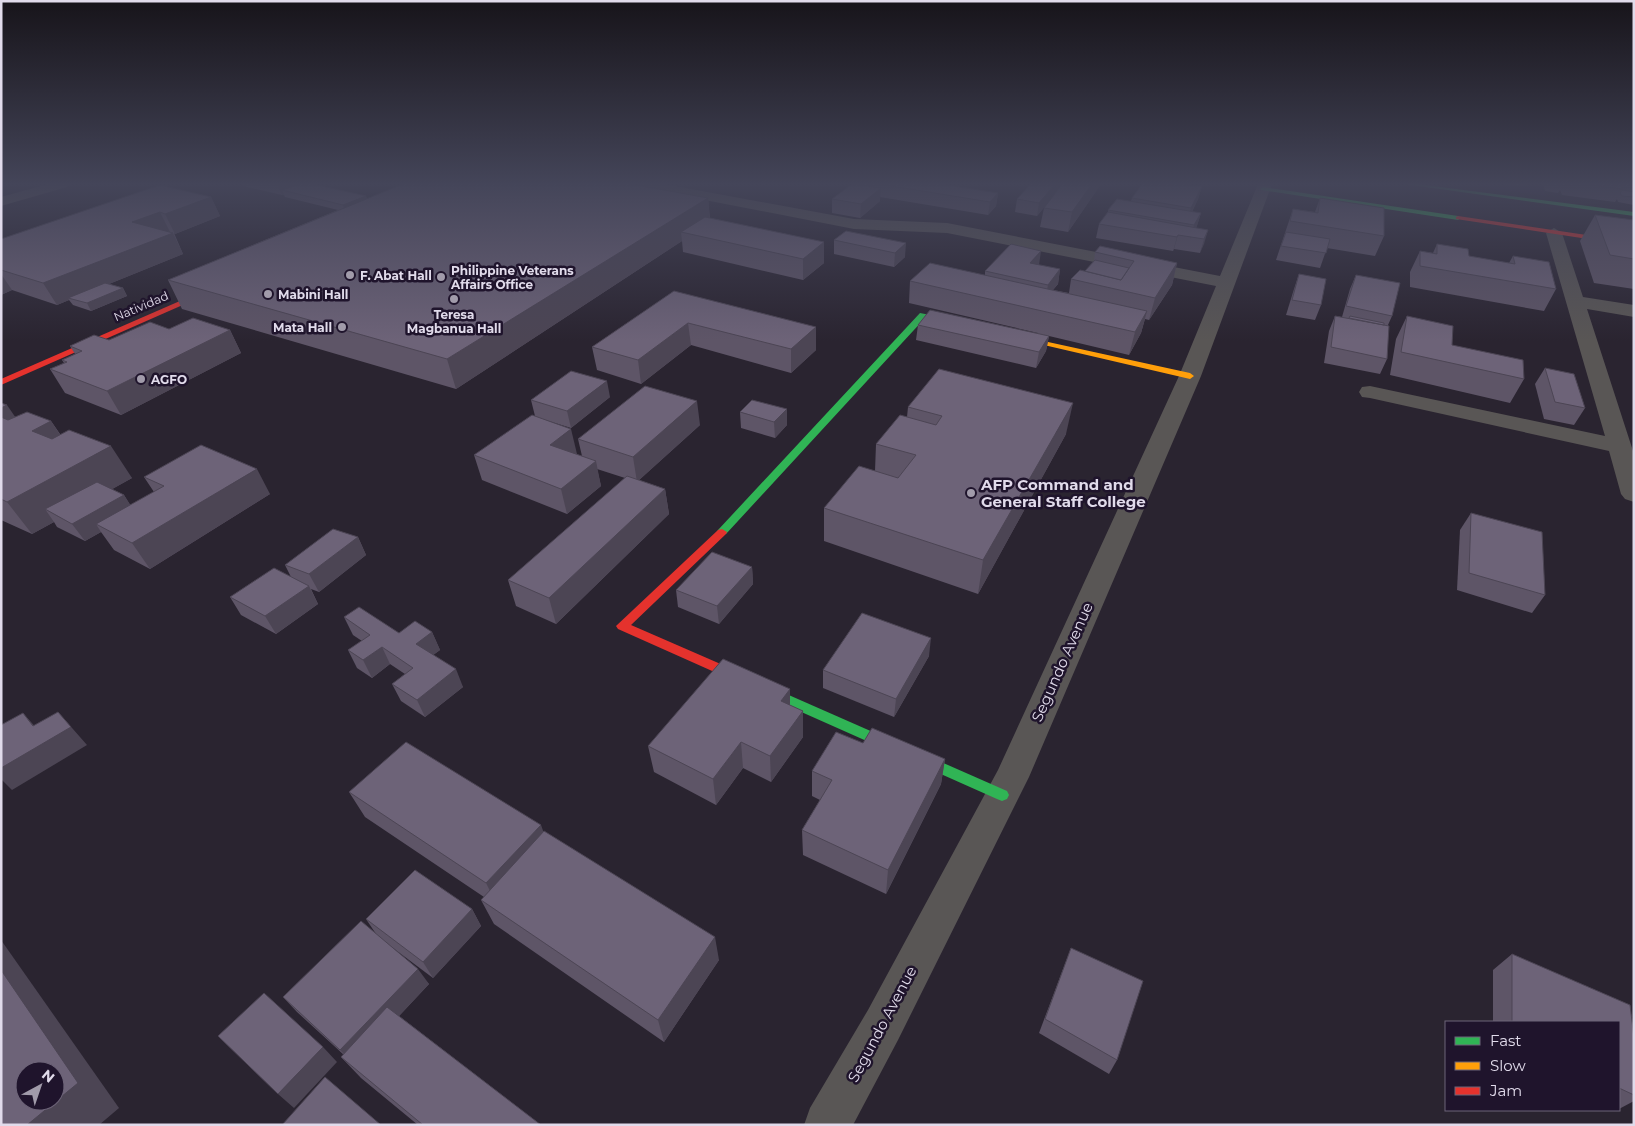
<svg xmlns="http://www.w3.org/2000/svg" width="1635" height="1126" font-family="Montserrat,sans-serif">
<style>
.built{fill:#2e213e}
.lines{fill:none;stroke-linecap:round;stroke-linejoin:round}
.street{fill:#595655;fill-rule:evenodd}
.fast{fill:#30b455;fill-rule:evenodd}
.slow{fill:#ff9f0a;fill-rule:evenodd}
.jam{fill:#e5322d;fill-rule:evenodd}
.wall{fill:#5e5567}
.shaded-wall{fill:#4c4554}
.building{fill:#6d6378;stroke:#4c4554;fill-rule:evenodd}
.poi-dot{fill:#a19baa;stroke:#1f142c;stroke-width:2}
.labels{text-anchor:middle;dominant-baseline:central;stroke-width:5;stroke-linejoin:round;paint-order:stroke}
.far-poi-label{font-size:12px;font-weight:bold;fill:#e1dbeb;stroke:#1f142c;text-anchor:start}
.far-street-label{font-size:12px;fill:#e1dbeb;stroke:#1f142c}
.poi-label{font-size:15px;font-weight:bold;fill:#e1dbeb;stroke:#1f142c;text-anchor:start}
.street-label{font-size:15px;fill:#e1dbeb;stroke:#1f142c}
</style>
<rect width="100%" height="100%" fill="#2a2430"/>
<polygon class="built" points="1474,184 1542,184 1546,196 1474,186"/>
<g class="lines">
<g class="street">
<polygon points="48,184 69,184 67,187 1,206 1,197"/>
<polygon points="636,184 664,184 854,219 947,223 1220,276 1258,184 1272,184 1201,376 1029,777 898,1040 853,1125 804,1125 810,1108 868,1010 998,770 1179,376 1216,286 947,233 854,229 643,188"/>
<polygon points="1554,228 1562,233 1583,297 1634,305 1634,317 1587,309 1634,454 1634,502 1625,499 1621,494 1609,451 1370,398 1362,397 1359,392 1362,387 1370,386 1605,436 1546,233"/>
</g>
<g class="fast">
<polygon points="1404,184 1417,184 1634,212 1634,216"/>
<polygon points="1263,187 1458,216 1461,218 1458,220 1261,190 1260,189"/>
<polygon points="920,313 961,321 965,323 961,325 925,318 726,534 718,534 717,532 718,530"/>
<polygon points="757,681 1007,791 1009,795 1007,799 1002,801 997,799 752,690 751,686 752,682"/>
</g>
<polygon class="slow" points="1007,333 1190,373 1194,376 1190,379 1010,337 1007,337"/>
<g class="jam">
<polygon points="1458,216 1634,242 1634,246 1456,219 1456,217"/>
<polygon points="212,287 219,289 1,385 1,379"/>
<polygon points="722,529 727,532 726,534 631,625 762,682 763,686 762,690 757,691 618,629 616,626 718,530"/>
</g>
</g>
<g class="wall">
<polygon points="242,184 313,184 366,196 367,199 708,198 710,218 824,242 824,263 803,280 683,252 682,241 456,389 182,309 168,280 338,210 285,197 284,195 282,195 243,186"/>
<polygon points="856,184 941,184 998,193 996,206 988,215 880,197 880,201 860,218 832,213 832,199"/>
<polygon points="1031,184 1101,184 1068,232 1040,227 1044,208 1046,205 1037,216 1015,212 1017,199"/>
<polygon points="1503,184 1526,184 1525,186"/>
<polygon points="1543,184 1634,184 1634,205 1618,202 1617,199 1615,202 1562,195 1560,190 1558,193 1545,191"/>
<polygon points="1202,186 1198,199 1192,212 1201,213 1196,228 1208,230 1200,253 1174,249 1173,251 1096,238 1099,224 1108,212 1108,210 1131,201 1132,198"/>
<polygon points="211,197 220,216 175,234 174,233 183,254 109,284 123,288 127,296 91,311 73,305 69,300 57,305 12,290 1,295 1,239"/>
<polygon points="1320,198 1384,236 1375,256 1327,248 1320,268 1276,260 1293,209 1315,212"/>
<polygon points="1595,215 1634,220 1634,289 1594,283 1580,241"/>
<polygon points="846,231 905,257 894,267 834,254 834,240"/>
<polygon points="1437,244 1469,256 1509,263 1513,256 1556,289 1544,311 1410,287 1410,272 1420,251 1433,253"/>
<polygon points="1095,252 1177,263 1172,285 1149,320 1145,319 1141,333 1129,355 1049,336 1046,351 1036,368 916,340 918,325 1038,333 909,303 910,281 985,275 985,271 1060,269 1058,284 1053,290 1069,293 1071,279 1085,271 1094,261"/>
<polygon points="1299,274 1321,305 1315,320 1286,315 1294,289"/>
<polygon points="1356,275 1392,316 1388,325 1387,359 1380,374 1324,363 1329,331 1335,316 1342,317 1350,289"/>
<polygon points="674,291 816,350 791,373 691,345 641,384 597,370 592,347"/>
<polygon points="1407,316 1452,345 1524,379 1510,403 1390,375 1396,339"/>
<polygon points="169,329 230,330 241,353 121,415 65,393 50,369 64,363 62,360 75,354 70,346 109,340"/>
<polygon points="1545,368 1585,408 1574,425 1544,419 1535,384"/>
<polygon points="610,397 571,428 539,418 577,454 576,454 582,456 578,439 700,425 639,480 665,489 669,514 556,624 516,606 508,580 625,478 597,469 601,486 567,514 482,480 474,455 535,416 531,400"/>
<polygon points="1,403 15,417 51,421 60,434 132,478 112,489 124,495 130,505 154,492 144,477 270,494 150,569 114,550 101,532 85,541 57,527 54,522 32,534 1,520"/>
<polygon points="908,407 1066,434 978,594 824,541 824,508 875,471 876,444 907,417"/>
<polygon points="740,412 787,425 775,438 741,428"/>
<polygon points="1471,513 1545,595 1532,613 1457,590 1460,530"/>
<polygon points="358,537 366,555 319,592 311,589 318,604 276,634 241,615 230,597 291,577 285,565"/>
<polygon points="752,567 753,584 719,624 678,607 676,590"/>
<polygon points="344,617 399,633 432,632 440,650 433,655 463,687 425,717 401,701 392,684 405,674 390,664 372,678 357,668 348,650 362,641 353,635"/>
<polygon points="929,656 894,717 823,688 823,670"/>
<polygon points="790,689 790,706 803,737 771,782 743,768 716,805 654,772 648,746"/>
<polygon points="863,743 945,759 941,784 886,894 803,855 802,830 820,800 812,796 812,771"/>
<polygon points="349,792 543,832 719,960 664,1042 494,924 481,900 484,897 365,817"/>
<polygon points="472,909 481,926 433,978 385,942 429,984 399,1016 541,1125 418,1125 361,1078 341,1057 344,1055 297,1012 283,997 376,934 366,919"/>
<polygon points="1071,948 1117,1060 1109,1074 1039,1033"/>
<polygon points="1512,954 1630,1005 1634,1038 1634,1101 1619,1109 1619,1022 1493,1022 1493,970"/>
</g>
<g class="shaded-wall">
<polygon points="277,184 313,184 282,190 284,195 282,195"/>
<polygon points="1055,184 1063,184 1037,216 1039,203"/>
<polygon points="1092,184 1101,184 1068,232 1072,212"/>
<polygon points="1202,186 1198,199 1187,221 1191,208"/>
<polygon points="881,188 880,201 860,218 861,204"/>
<polygon points="998,193 996,206 988,215 990,202"/>
<polygon points="366,196 368,203 345,212 343,205"/>
<polygon points="211,197 220,216 175,234 165,214"/>
<polygon points="708,198 710,223 681,232 682,241 456,389 447,359"/>
<polygon points="160,212 170,232 132,222"/>
<polygon points="1201,213 1197,226 1190,239 1194,225"/>
<polygon points="1208,230 1204,244 1200,253 1204,239"/>
<polygon points="173,233 183,254 72,299 68,298 69,300 57,305 43,283"/>
<polygon points="1178,235 1174,249 1173,251 1177,237"/>
<polygon points="824,242 824,263 803,280 803,259"/>
<polygon points="906,243 905,257 894,267 895,253"/>
<polygon points="1041,251 1039,265 1030,263"/>
<polygon points="1177,263 1172,285 1149,320 1155,298"/>
<polygon points="1060,269 1058,284 1045,299 1048,285"/>
<polygon points="1,274 12,290 1,295"/>
<polygon points="123,288 127,296 91,311 87,303"/>
<polygon points="1147,311 1141,333 1129,355 1135,332"/>
<polygon points="688,323 691,345 641,384 638,360"/>
<polygon points="816,327 816,350 791,373 791,349"/>
<polygon points="230,330 241,353 121,415 107,391"/>
<polygon points="1049,336 1046,351 1036,368 1039,352"/>
<polygon points="607,381 610,397 571,428 567,411"/>
<polygon points="697,401 700,425 637,482 633,457"/>
<polygon points="1073,403 1066,434 978,594 983,560"/>
<polygon points="7,405 29,437 1,428 1,408"/>
<polygon points="787,409 787,425 775,438 774,422"/>
<polygon points="51,421 72,453 32,431"/>
<polygon points="571,429 577,454 556,469 550,445"/>
<polygon points="111,446 132,478 61,518 45,509 54,522 32,534 7,502"/>
<polygon points="596,461 601,486 567,514 561,489"/>
<polygon points="257,469 270,494 150,569 132,543"/>
<polygon points="665,489 669,514 556,624 549,598"/>
<polygon points="124,495 135,512 96,524 101,532 85,541 72,524"/>
<polygon points="358,537 366,555 319,592 309,574"/>
<polygon points="752,567 753,584 719,624 717,606"/>
<polygon points="309,586 318,604 276,634 265,616"/>
<polygon points="432,632 440,650 424,662 416,644"/>
<polygon points="931,638 929,656 894,717 896,699"/>
<polygon points="382,647 390,664 372,678 363,660"/>
<polygon points="456,669 463,687 425,717 417,700"/>
<polygon points="790,689 790,715 781,701"/>
<polygon points="803,711 803,737 771,782 770,756"/>
<polygon points="58,712 87,745 12,790 1,779 1,768 33,726 23,713 39,731"/>
<polygon points="741,742 743,768 716,805 713,779"/>
<polygon points="945,759 941,784 886,894 888,870"/>
<polygon points="541,825 550,850 498,907 486,883"/>
<polygon points="472,909 481,926 433,978 423,962"/>
<polygon points="715,937 719,960 664,1042 658,1020"/>
<polygon points="1,940 119,1108 99,1125 27,1125 1,970"/>
<polygon points="418,969 429,984 354,1064 340,1050"/>
<polygon points="323,1047 337,1062 294,1108 278,1094"/>
</g>
<g class="building">
<polygon points="300,184 313,184 366,196 343,205 282,190"/>
<polygon points="403,184 631,184 708,198 447,359 168,280"/>
<polygon points="852,184 853,184 881,188 861,204 832,199"/>
<polygon points="879,184 941,184 998,193 990,202"/>
<polygon points="1031,184 1055,184 1039,203 1017,199"/>
<polygon points="1062,184 1092,184 1072,212 1044,208"/>
<polygon points="1142,184 1182,184 1202,186 1191,208 1132,198"/>
<polygon points="1549,184 1561,184 1562,186 1549,185"/>
<polygon points="1582,184 1620,184 1623,189"/>
<polygon points="1620,184 1634,184 1634,188 1621,187"/>
<polygon points="160,185 211,197 165,214 160,212 132,222 173,233 43,283 1,270 1,239"/>
<polygon points="1622,190 1634,192 1634,197 1622,196 1620,193"/>
<polygon points="1320,198 1384,208 1384,236 1290,221 1293,209 1318,213"/>
<polygon points="1117,199 1201,213 1194,225 1108,210"/>
<polygon points="1108,212 1208,230 1204,239 1178,235 1177,237 1099,224"/>
<polygon points="1595,215 1634,220 1634,259 1610,255"/>
<polygon points="705,217 824,242 803,259 681,232"/>
<polygon points="846,231 906,243 895,253 834,240"/>
<polygon points="1286,232 1330,239 1326,253 1281,246"/>
<polygon points="1011,244 1041,251 1030,263 1060,269 1048,285 985,271"/>
<polygon points="1437,244 1468,249 1469,256 1515,264 1513,256 1549,262 1556,289 1420,266 1420,251 1437,254"/>
<polygon points="1100,246 1177,263 1155,298 1071,279 1080,270 1121,280 1134,261 1095,252"/>
<polygon points="1095,260 1129,268 1121,280 1085,271"/>
<polygon points="930,263 1147,311 1135,332 910,281"/>
<polygon points="1299,274 1326,279 1321,305 1292,300"/>
<polygon points="1356,275 1400,283 1392,316 1346,306"/>
<polygon points="105,283 123,288 87,303 68,298"/>
<polygon points="674,291 816,327 791,349 688,323 638,360 592,347"/>
<polygon points="930,310 1049,336 1039,352 918,325"/>
<polygon points="1335,316 1389,326 1387,359 1331,347"/>
<polygon points="1350,316 1384,323 1384,325 1349,318"/>
<polygon points="1407,316 1453,326 1452,345 1523,360 1524,379 1401,352"/>
<polygon points="193,318 230,330 107,391 50,369 67,362 62,360 82,351 70,346 94,335 109,340 150,322 169,329"/>
<polygon points="1545,368 1574,374 1585,408 1555,402"/>
<polygon points="939,369 1073,403 983,560 824,508 859,466 898,478 916,455 876,444 900,415 936,425 942,416 908,407"/>
<polygon points="571,371 607,381 567,411 531,400"/>
<polygon points="645,386 697,401 633,457 578,439"/>
<polygon points="752,400 787,409 774,422 740,412"/>
<polygon points="1,403 7,405 1,408"/>
<polygon points="27,412 51,421 32,431 52,439 69,430 111,446 7,502 1,499 1,417 8,420"/>
<polygon points="532,415 571,429 550,445 596,461 561,489 474,455"/>
<polygon points="201,445 257,469 132,543 96,524 164,486 144,477"/>
<polygon points="627,476 665,489 549,598 508,580"/>
<polygon points="97,482 124,495 72,524 45,509"/>
<polygon points="1471,513 1542,532 1545,595 1469,573"/>
<polygon points="333,529 358,537 309,574 285,565"/>
<polygon points="712,552 752,567 717,606 676,590"/>
<polygon points="274,568 309,586 265,616 230,597"/>
<polygon points="359,607 399,633 415,621 432,632 416,644 456,669 417,700 392,684 413,668 382,647 363,660 348,650 370,635 344,617"/>
<polygon points="862,613 931,638 896,699 823,670"/>
<polygon points="723,659 790,689 781,701 803,711 770,756 741,742 713,779 648,746"/>
<polygon points="58,712 71,727 1,768 1,725 23,713 33,726"/>
<polygon points="872,728 945,759 888,870 802,830 832,780 812,771 836,732 863,743"/>
<polygon points="406,742 541,825 486,883 349,792"/>
<polygon points="544,831 715,937 658,1020 481,900"/>
<polygon points="415,870 472,909 423,962 366,919"/>
<polygon points="361,921 418,969 340,1050 283,997"/>
<polygon points="1071,948 1143,981 1117,1060 1045,1019"/>
<polygon points="1512,954 1630,1005 1634,1038 1634,1095 1619,1088 1619,1022 1512,1022"/>
<path d="M 1,970 L 78,1083 L 27,1125 L 1,1125 ZM 25,1071 L 55,1071 L 55,1101 L 25,1101 Z"/>
<polygon points="264,993 323,1047 278,1094 218,1036"/>
<polygon points="387,1007 541,1125 423,1125 341,1057"/>
<polygon points="325,1077 381,1125 282,1125"/>
</g>
<linearGradient id="sky" x2="0" y2="1"><stop stop-color="#17141a"/><stop offset="0.54" stop-color="#444559"/><stop offset="1" stop-color="#444559" stop-opacity="0"/></linearGradient>
<rect width="1635" height="341" fill="url(#sky)"/>
<g class="poi-dot">
<circle cx="350" cy="275" r="5"/>
<circle cx="441" cy="277" r="5"/>
<circle cx="268" cy="294" r="5"/>
<circle cx="454" cy="299" r="5"/>
<circle cx="342" cy="327" r="5"/>
<circle cx="141" cy="379" r="5"/>
<circle cx="971" cy="493" r="5"/>
</g>
<g class="labels">
<g class="far-poi-label">
<text x="451" y="270">Philippine Veterans<tspan x="451" dy="14">Affairs Office</tspan></text>
<text x="360" y="275">F. Abat Hall</text>
<text x="278" y="294">Mabini Hall</text>
<text x="454" y="314" text-anchor="middle">Teresa<tspan x="454" dy="14">Magbanua Hall</tspan></text>
<text x="332" y="327" text-anchor="end">Mata Hall</text>
<text x="151" y="379">AGFO</text>
</g>
<g class="far-street-label">
<text transform="translate(141 306) rotate(-23)">Natividad</text>
</g>
<g class="poi-label">
<text x="981" y="484">AFP Command and<tspan x="981" dy="17">General Staff College</tspan></text>
</g>
<g class="street-label">
<text transform="translate(1062 662) rotate(-66)">Segundo Avenue</text>
<text transform="translate(882 1024) rotate(-62)">Segundo Avenue</text>
</g>
</g>
<rect width="1635" height="1126" fill="none" stroke="#e1dbeb" stroke-width="5"/>
<rect x="1445" y="1021" width="175" height="90" fill="#1f142c" stroke="#6d6478"/>
<rect x="1455" y="1037" width="25" height="8" fill="#30b455" stroke="#6d6478"/>
<text x="1490" y="1046" font-size="15" fill="#e1dbeb">Fast</text>
<rect x="1455" y="1062" width="25" height="8" fill="#ff9f0a" stroke="#6d6478"/>
<text x="1490" y="1071" font-size="15" fill="#e1dbeb">Slow</text>
<rect x="1455" y="1087" width="25" height="8" fill="#e5322d" stroke="#6d6478"/>
<text x="1490" y="1096" font-size="15" fill="#e1dbeb">Jam</text>
<g transform="translate(40 1086) rotate(40)"><circle r="24" fill="#1f142c" stroke="#6d6478"/>
<path d="M0-4L9 19L0 12L-9 19Z" fill="#a19baa"/>
<text y="-8" font-size="14" font-weight="bold" text-anchor="middle" fill="#e1dbeb">N</text>
</g>
</svg>
